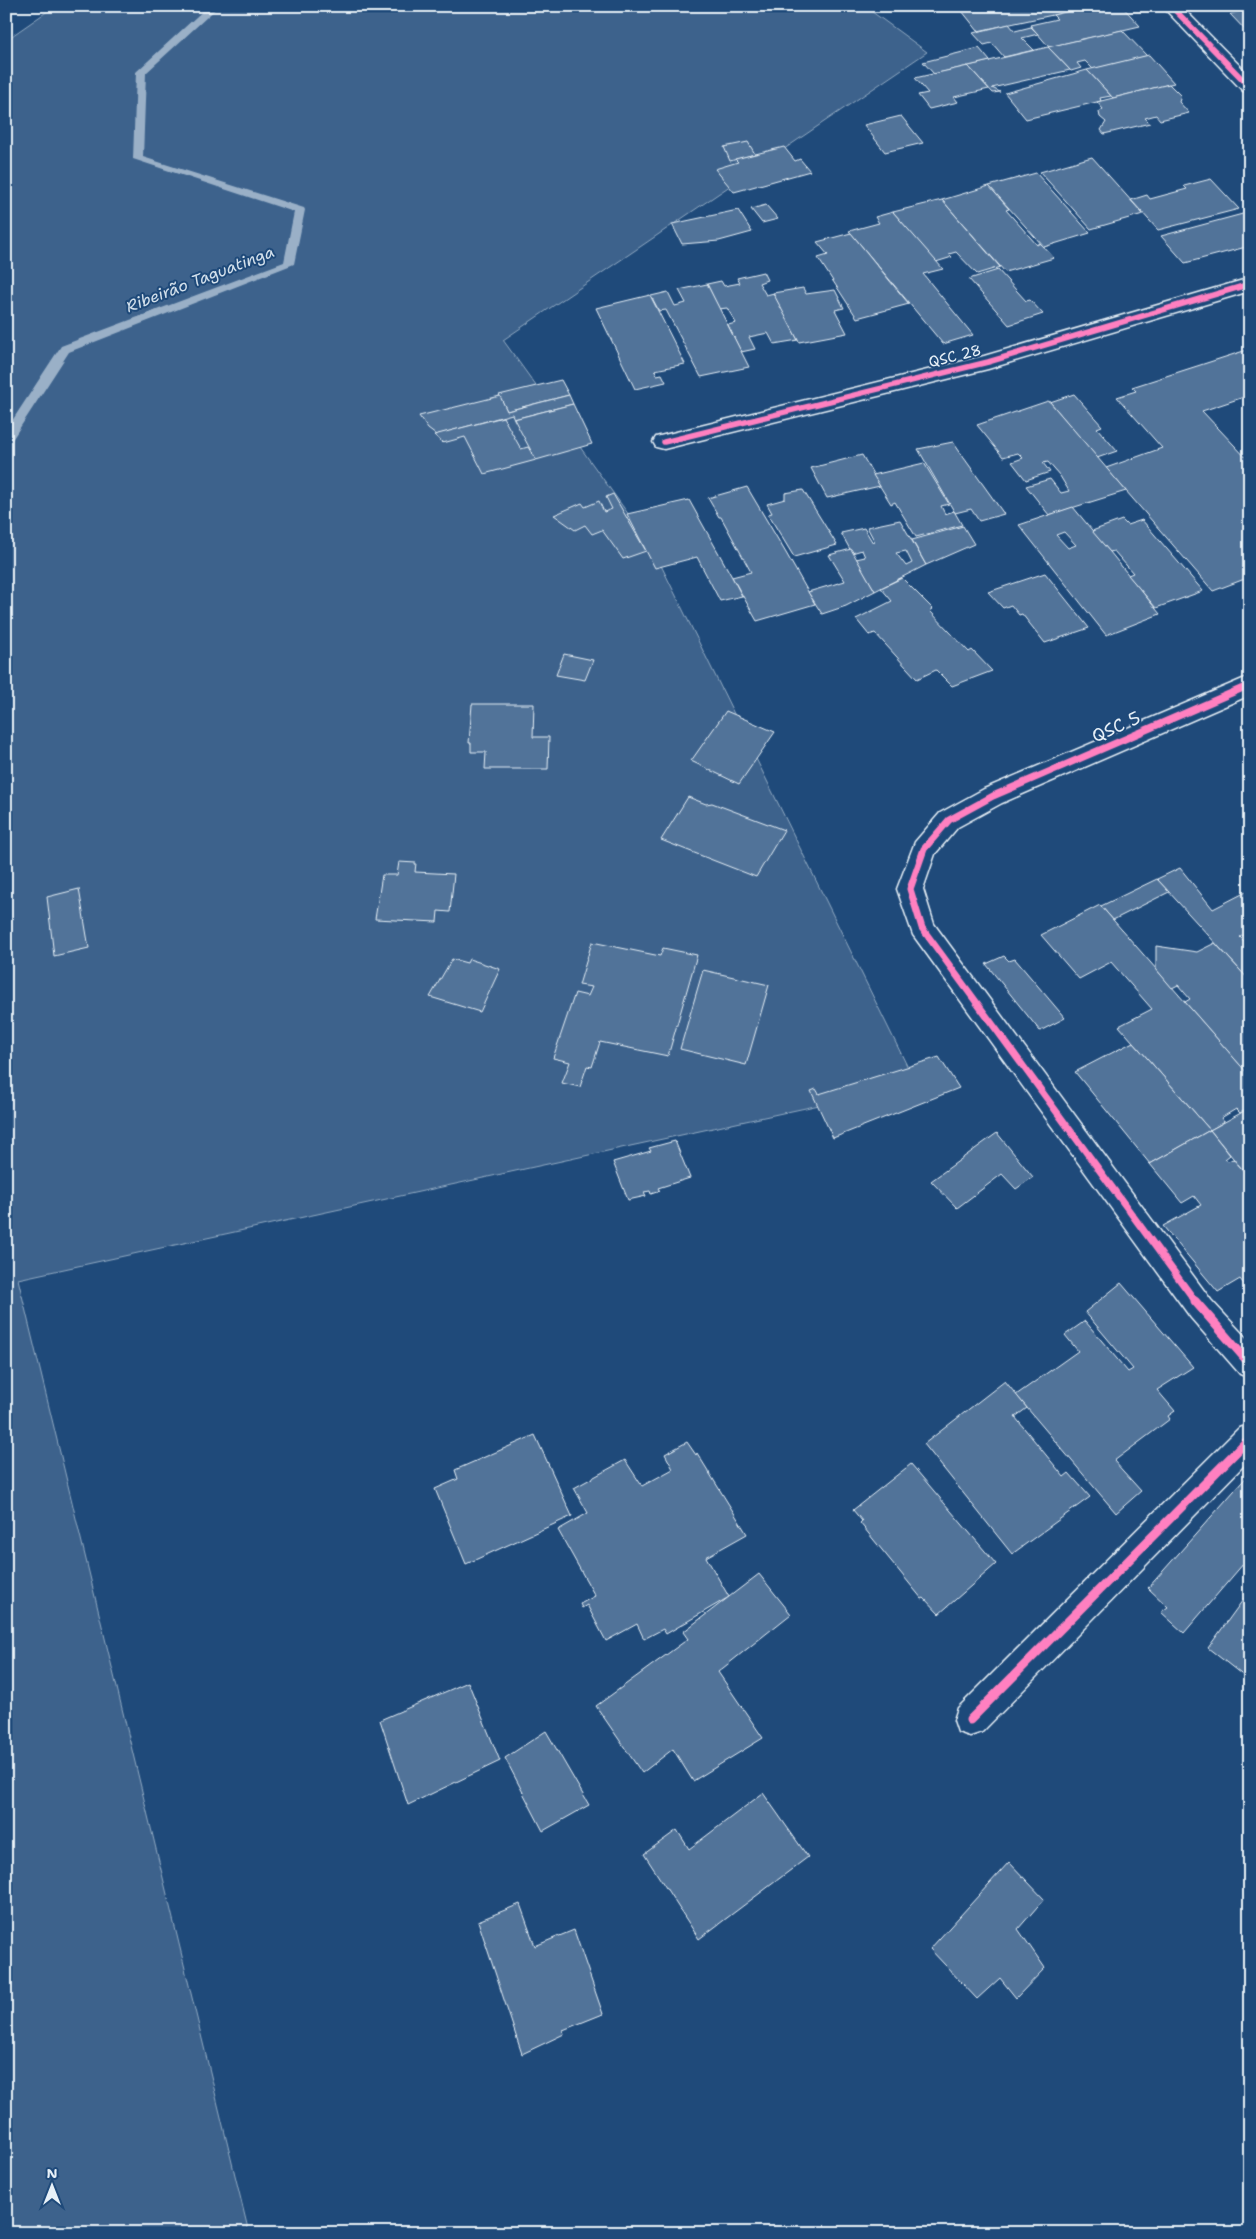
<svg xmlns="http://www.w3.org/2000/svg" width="1256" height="2239" font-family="'Shantell Sans',sans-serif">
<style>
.green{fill:#3c628c;stroke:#92aac2}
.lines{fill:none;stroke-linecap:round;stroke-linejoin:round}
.stream{fill:#9ab0c7;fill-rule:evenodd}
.building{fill:#517399;stroke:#e8f1f8;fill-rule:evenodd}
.minor-casing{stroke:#e8f1f8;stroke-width:3}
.minor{fill:#1f4a7a;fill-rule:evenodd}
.cycleway-far2-casing{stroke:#1f4a7a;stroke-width:8}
.cycleway-far1-casing{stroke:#1f4a7a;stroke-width:10}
.cycleway-casing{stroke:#1f4a7a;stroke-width:12}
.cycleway-far2{stroke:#ff80c0;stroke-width:5.5}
.cycleway-far1{stroke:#ff80c0;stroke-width:7}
.cycleway{stroke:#ff80c0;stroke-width:9}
.labels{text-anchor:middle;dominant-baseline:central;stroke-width:4;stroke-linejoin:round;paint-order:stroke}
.far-street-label{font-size:15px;fill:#e8f1f8;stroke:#1f4a7a}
.far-water-label{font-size:16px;font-style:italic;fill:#d4e1ec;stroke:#1f4a7a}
.street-label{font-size:18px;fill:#e8f1f8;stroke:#1f4a7a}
</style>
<rect width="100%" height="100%" fill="#1f4a7a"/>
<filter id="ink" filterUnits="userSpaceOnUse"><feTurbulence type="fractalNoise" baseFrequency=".02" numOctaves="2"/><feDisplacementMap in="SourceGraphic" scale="10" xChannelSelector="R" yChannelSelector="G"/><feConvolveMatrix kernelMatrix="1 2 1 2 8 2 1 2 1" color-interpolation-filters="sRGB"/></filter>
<g filter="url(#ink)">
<polygon class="green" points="55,6 864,6 927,52 503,340 652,547 916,1084 18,1279 249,2233 6,2233 6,40"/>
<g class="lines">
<polygon class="stream" points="208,6 219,6 146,73 143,157 304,208 305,210 294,264 69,352 10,443 6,444 6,430 61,346 284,262 294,212 133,159 136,72"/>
</g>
<g class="building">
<polygon points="958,6 1074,6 1076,10 978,31"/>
<polygon points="1090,6 1122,6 1140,26 1049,47 1030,25 1057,19 1053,15"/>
<polygon points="1250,9 1250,32 1248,33 1230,14"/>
<polygon points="1009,24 1015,31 1031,27 1038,34 1022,38 1034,50 1004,57 992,43 984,45 973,33"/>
<polygon points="1122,30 1147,56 1093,69 1085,61 1077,63 1081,68 1071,71 1048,47"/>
<polygon points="1048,47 1070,70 992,88 1000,92 993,93 968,66"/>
<polygon points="979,48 990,61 934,74 923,62"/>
<polygon points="1149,55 1174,83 1113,98 1087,70"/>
<polygon points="968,66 989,89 954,97 958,102 929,109 918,95 928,93 915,78"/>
<polygon points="1087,70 1111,96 1100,98 1101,101 1026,119 1005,93"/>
<polygon points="1169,84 1181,96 1179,102 1189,113 1160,120 1156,115 1145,118 1150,123 1104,134 1101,130 1106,122 1100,117 1099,112 1103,109 1097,102"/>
<polygon points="901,116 923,143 885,152 864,125"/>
<polygon points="748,142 755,154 730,161 724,147"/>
<polygon points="784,147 795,161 800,159 810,171 734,192 715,169 738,162 735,159"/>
<polygon points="1092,157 1143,214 1091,229 1040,172"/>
<polygon points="1036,173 1090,233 1044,247 989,186"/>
<polygon points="1211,179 1239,209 1158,230 1131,200 1147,195 1150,199 1187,189 1184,186"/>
<polygon points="989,186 1009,209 1006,210 1037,245 1040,243 1054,258 1005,272 942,200"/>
<polygon points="942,200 1000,267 977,274 956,252 949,254 952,257 936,262 893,212"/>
<polygon points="766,205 778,219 762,223 751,209"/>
<polygon points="738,210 752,232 719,241 682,244 672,224"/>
<polygon points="893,212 943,269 923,274 973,335 943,344 849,231 879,223 875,217"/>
<polygon points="1250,212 1250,246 1185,263 1161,236"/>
<polygon points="851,233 885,275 909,304 857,318 818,258 828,255 817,242"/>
<polygon points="998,270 1026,301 1030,300 1043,314 1009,325 969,279"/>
<polygon points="763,272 767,280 759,283 766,295 774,293 798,340 774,344 768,333 749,337 755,349 741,352 728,325 736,323 727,308 719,309 707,284 721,281 724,286 740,283 737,278"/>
<polygon points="707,284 749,367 701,377 666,310 659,311 651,296 668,292 675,306 686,303 679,290"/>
<polygon points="803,288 806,294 835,290 844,308 835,310 847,333 799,342 773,293"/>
<polygon points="650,295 685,364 655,370 657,375 662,374 666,382 635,389 596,308"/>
<polygon points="1250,349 1250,395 1202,411 1250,462 1250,577 1213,591 1106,468 1162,448 1117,397 1136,391 1132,387"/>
<polygon points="561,380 569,395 507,411 499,395"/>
<polygon points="1074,394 1102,426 1097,428 1117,451 1097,458 1050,402"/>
<polygon points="569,395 573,404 514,419 512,414 436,435 428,429 419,416 500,396 507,411"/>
<polygon points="1048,401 1050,402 1126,491 1049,515 1026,486 1050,479 1061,493 1069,491 1060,476 1048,462 1043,463 1050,472 1026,480 1012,462 1023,458 1018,453 1003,457 977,425"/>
<polygon points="573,404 592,444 536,460 514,419"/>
<polygon points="503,417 521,449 528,447 536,460 484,474 465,437 443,443 434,435"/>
<polygon points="953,442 964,458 1004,514 979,521 971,509 955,513 918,449"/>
<polygon points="862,455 880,486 827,498 811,468"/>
<polygon points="924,463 949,504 941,506 945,514 954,511 962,525 916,537 895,502 891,504 873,475"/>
<polygon points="747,487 786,553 815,604 757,621 732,577 751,572 721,517 719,517 708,498"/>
<polygon points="803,490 837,545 794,557 768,514 772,513 767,504 785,499 785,493"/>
<polygon points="613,494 646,551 623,559 602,530 592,534 585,525 575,530 554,515 582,503 585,507 599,501 604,512 612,509 606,497"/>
<polygon points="689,500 732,577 742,596 720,601 697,557 655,568 627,514"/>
<path d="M 1073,507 L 1110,552 L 1160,614 L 1106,635 L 1019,525 ZM 1064,532 L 1076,545 L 1068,548 L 1056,535 Z"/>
<path d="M 900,520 L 926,565 L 875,591 L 856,559 L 865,557 L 862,550 L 852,553 L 841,533 L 864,528 L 873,543 L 875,542 L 867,527 ZM 906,551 L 912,563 L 906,566 L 896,553 Z"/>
<polygon points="1122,520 1127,525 1142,520 1203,591 1156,608 1128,575 1133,573 1114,551 1110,552 1092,531"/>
<polygon points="963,526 974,544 926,565 912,540"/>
<polygon points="851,549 875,591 846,606 822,614 808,592 845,581 829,555"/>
<polygon points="1045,573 1089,628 1045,643 1022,614 1019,615 1011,605 1003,608 988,592"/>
<polygon points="902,578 933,609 930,611 969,652 972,650 992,671 952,686 936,670 917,679 875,633 869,635 856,619 892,601 881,588"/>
<polygon points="564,654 593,660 585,680 556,675"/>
<polygon points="472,704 534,704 533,737 549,737 548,769 485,769 486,752 471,752 471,743 469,743"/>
<polygon points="726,711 775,732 739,784 691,761"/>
<polygon points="688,797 706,804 712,803 784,830 756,877 661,840"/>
<polygon points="399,862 416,863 415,872 454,874 450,912 438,911 437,922 375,919 382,875 397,875"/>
<polygon points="1180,868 1213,909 1250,890 1250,932 1240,937 1250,947 1250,981 1157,879"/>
<polygon points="1157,879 1169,892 1113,920 1101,906"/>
<polygon points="79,889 89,948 54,956 47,897"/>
<polygon points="1100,905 1250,1076 1250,1108 1240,1113 1236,1109 1221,1118 1224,1122 1210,1130 1119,1026 1152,1009 1111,962 1079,979 1041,935"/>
<polygon points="592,942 660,956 663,948 697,955 668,1056 600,1042 592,1067 587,1066 580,1087 562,1083 570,1062 553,1058 575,993 588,996 592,987 579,985"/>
<polygon points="1215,943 1250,981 1248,1074 1185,1002 1190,999 1178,985 1172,988 1156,969 1156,946 1197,952"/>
<polygon points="1004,956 1009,961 1015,959 1065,1018 1040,1031 986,964"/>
<polygon points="452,959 467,963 469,959 500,969 480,1012 430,997"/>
<polygon points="703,970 769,985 746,1065 680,1049"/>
<polygon points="1133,1042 1210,1130 1150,1164 1075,1072"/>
<polygon points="939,1057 959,1088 833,1138 811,1091 816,1089 819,1094"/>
<polygon points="1250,1108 1250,1165 1242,1169 1210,1130"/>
<polygon points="1210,1130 1230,1155 1225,1159 1228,1161 1233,1159 1250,1178 1250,1292 1240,1279 1218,1292 1163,1226 1201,1205 1194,1196 1182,1203 1150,1164"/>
<polygon points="997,1133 1033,1177 1016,1189 1002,1174 957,1208 931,1181"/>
<polygon points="675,1141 690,1178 658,1188 660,1191 651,1194 650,1191 644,1192 646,1196 628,1200 613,1162 651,1151 649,1148"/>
<polygon points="1121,1283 1193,1367 1157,1390 1175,1411 1168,1416 1170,1419 1114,1461 1141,1491 1116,1513 1016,1395 1078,1351 1065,1335 1085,1321 1128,1372 1133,1369 1085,1312"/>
<polygon points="1005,1381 1027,1408 1015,1417 1064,1477 1069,1473 1090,1497 1012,1554 924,1444"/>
<polygon points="535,1435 572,1516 466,1564 435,1489 458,1479 455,1470"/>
<polygon points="687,1442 696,1455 697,1453 747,1534 706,1557 729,1597 666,1634 663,1629 644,1639 637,1624 606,1641 587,1605 582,1608 580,1604 595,1596 558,1530 588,1513 574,1488 625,1460 642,1486 673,1469 665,1454"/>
<polygon points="911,1464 996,1564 939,1614 924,1598 922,1599 860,1523 862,1521 853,1510"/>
<polygon points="1250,1473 1250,1556 1184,1633 1161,1612 1168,1607 1148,1588"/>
<polygon points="759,1574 791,1614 718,1672 763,1738 693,1781 673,1749 642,1773 596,1706 688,1639 683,1632"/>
<polygon points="1248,1593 1250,1594 1250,1681 1208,1648"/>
<polygon points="468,1682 500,1761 408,1805 380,1720"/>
<polygon points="546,1731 589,1805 543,1831 505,1758"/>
<polygon points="763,1793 808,1857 699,1939 644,1854 677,1830 689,1849"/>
<polygon points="1009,1862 1044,1899 1018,1929 1045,1968 1016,1998 1000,1978 977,1999 930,1949"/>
<polygon points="520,1904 535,1946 574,1930 603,2014 563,2030 564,2034 522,2054 478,1921"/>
</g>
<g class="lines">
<defs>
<g id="minor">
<polygon points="1162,6 1181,6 1250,76 1250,92 1243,91"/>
<polygon points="1250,278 1250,291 988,369 664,449 656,447 653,442 656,437 664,435 984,356"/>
<polygon points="1250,676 1250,695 1002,803 958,827 935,854 923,889 934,924 1211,1300 1250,1342 1250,1378 1240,1374 1191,1318 913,935 897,889 915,842 940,813 984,789"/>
<polygon points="1250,1424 1250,1459 982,1732 970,1736 958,1732 954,1720 958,1708 1239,1428"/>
</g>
</defs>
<use href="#minor" class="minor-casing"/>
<use href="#minor" class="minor"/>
<defs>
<g id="cycleway-far2">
<polyline points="1171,6 1250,87"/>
<polyline points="664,442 988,362 1250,284"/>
</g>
<polyline id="cycleway-far1" points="1196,1302 922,928 910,889 924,849 949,820 993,796 1250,685"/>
<g id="cycleway">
<polyline points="1195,1301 1250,1364"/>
<polyline points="970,1720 1250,1438"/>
</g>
</defs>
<use href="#cycleway-far2" class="cycleway-far2-casing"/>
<use href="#cycleway-far1" class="cycleway-far1-casing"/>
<use href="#cycleway" class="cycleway-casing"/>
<use href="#cycleway-far2" class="cycleway-far2"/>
<use href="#cycleway-far1" class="cycleway-far1"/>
<use href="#cycleway" class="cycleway"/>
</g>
</g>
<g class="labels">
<g class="far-street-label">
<text transform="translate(955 356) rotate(-14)">QSC 28</text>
</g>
<g class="far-water-label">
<text transform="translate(200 279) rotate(-21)">Ribeirão Taguatinga</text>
</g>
<g class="street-label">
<text transform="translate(1116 727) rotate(-24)">QSC 5</text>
</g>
</g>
<rect width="1256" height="2239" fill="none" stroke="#1f4a7a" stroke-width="25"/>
<rect x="12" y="12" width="1231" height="2214" fill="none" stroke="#e8f1f8" stroke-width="2" filter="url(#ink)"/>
<g transform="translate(52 2186)" stroke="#1f4a7a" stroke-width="4" paint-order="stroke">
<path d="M0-4L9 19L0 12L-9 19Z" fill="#e8f1f8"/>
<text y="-8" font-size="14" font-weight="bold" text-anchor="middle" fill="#e8f1f8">N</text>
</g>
</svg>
